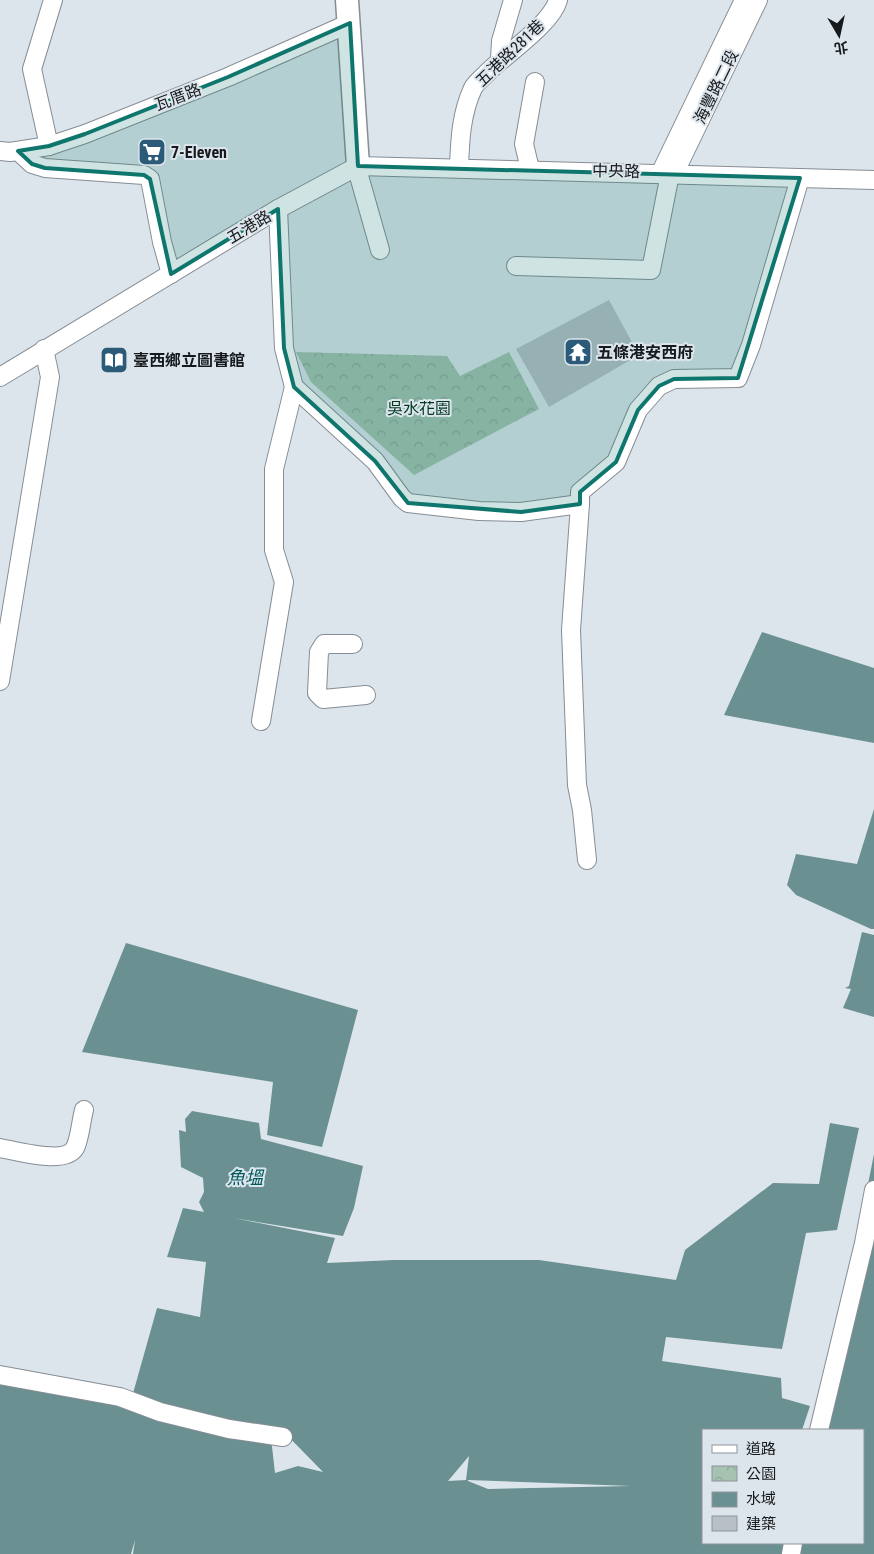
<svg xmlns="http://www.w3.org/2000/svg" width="874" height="1554" font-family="'Roboto Condensed','Noto Sans TC',sans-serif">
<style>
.park{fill:url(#park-crowns)}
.water{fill:#6a9091;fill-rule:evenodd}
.building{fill:#b8bfc6}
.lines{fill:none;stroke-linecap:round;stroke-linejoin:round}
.minor-casing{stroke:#868d94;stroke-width:20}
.major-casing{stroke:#868d94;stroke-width:25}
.minor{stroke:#fff;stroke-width:18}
.major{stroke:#fff;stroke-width:22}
.marked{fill:#0f766e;fill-opacity:0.2;stroke:#0f766e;stroke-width:4;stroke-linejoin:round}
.labels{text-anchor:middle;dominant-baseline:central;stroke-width:4;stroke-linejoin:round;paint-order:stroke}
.street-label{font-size:16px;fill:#171a1c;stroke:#dde5ec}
.poi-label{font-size:16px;font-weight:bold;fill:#171a1c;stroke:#dde5ec;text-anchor:start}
.park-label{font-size:16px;fill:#00381f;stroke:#dde5ec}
.water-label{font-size:18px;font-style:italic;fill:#00595c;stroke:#dde5ec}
</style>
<defs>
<pattern id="park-crowns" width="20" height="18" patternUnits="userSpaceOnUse" patternTransform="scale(1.25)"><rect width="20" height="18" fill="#a6c2b0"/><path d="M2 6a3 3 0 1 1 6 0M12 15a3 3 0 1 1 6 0" fill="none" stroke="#8ea697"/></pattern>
</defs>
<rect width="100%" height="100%" fill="#dde5ec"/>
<polygon class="park" points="296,352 447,356 460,376 509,352 539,409 414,475 311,382"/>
<g class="water">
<polygon points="762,632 874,668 874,743 724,715"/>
<polygon points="874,809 874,929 871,929 796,895 787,885 796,854 857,864"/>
<polygon points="862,932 874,935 874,1017 843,1008 851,989 845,988 849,986"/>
<polygon points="126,943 358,1010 322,1147 267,1135 273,1082 82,1052"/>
<path d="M 192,1111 L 259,1123 L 261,1139 L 363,1166 L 354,1208 L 343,1236 L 233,1218 L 335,1238 L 327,1263 L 394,1260 L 539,1260 L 676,1280 L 685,1250 L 773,1183 L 819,1184 L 830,1123 L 859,1128 L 837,1230 L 806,1233 L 782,1349 L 666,1337 L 662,1361 L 781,1378 L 782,1398 L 810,1406 L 802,1430 L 703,1430 L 703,1543 L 794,1543 L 792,1554 L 133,1554 L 135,1540 L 131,1554 L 0,1554 L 0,1380 L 132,1397 L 157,1308 L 200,1317 L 206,1262 L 167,1257 L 183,1208 L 204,1212 L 199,1202 L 204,1192 L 203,1178 L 181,1167 L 179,1130 L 186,1132 L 185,1119 ZM 279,1427 L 323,1472 L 298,1466 L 275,1473 L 270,1429 ZM 469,1456 L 466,1480 L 448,1481 ZM 468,1481 L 468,1480 L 631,1486 L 488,1489 Z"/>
<polygon points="874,1154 874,1554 794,1554 796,1543 863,1543 863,1430 819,1430"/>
</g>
<polygon class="building" points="609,300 639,355 549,407 516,349"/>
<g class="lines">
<defs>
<g id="minor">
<polyline points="500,59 501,41 513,0"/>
<polyline points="49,146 32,69 53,0"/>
<polyline points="0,151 10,152 49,146 85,134 228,77 350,23"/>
<polyline points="18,151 32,164 45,168 144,175 150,179 162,242 171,274"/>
<polyline points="362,166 359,176 380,250"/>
<path d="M 459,167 C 460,140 461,114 473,88 C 476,83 482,78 486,74 C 504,55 551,25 558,0"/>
<polyline points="530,169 524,144 535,82"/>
<polyline points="661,172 744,0"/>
<polyline points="674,174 758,0"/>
<polyline points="278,209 284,348 294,387 375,461 402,498 408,503 479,511 521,512 580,504 580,492 616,462 638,410 659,386 674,379 738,378 751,345 800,178"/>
<polyline points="516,266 651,270 670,174"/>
<polyline points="0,377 278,209 358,166 874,180"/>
<polyline points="580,504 571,630 577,785 582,810 587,860"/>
<polyline points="353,644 324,644 319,652 317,693 323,699 366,695"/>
<polyline points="0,681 50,377 44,349"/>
<polyline points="261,721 284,582 274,550 274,469 294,387"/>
<path d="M 0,1148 C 16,1151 65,1165 75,1148 C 80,1138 81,1121 84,1110"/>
<polyline points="0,1375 120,1397 160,1412 229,1429 283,1437"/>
<polyline points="819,1430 864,1243 874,1190"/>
<polyline points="791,1554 793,1543"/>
</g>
<polyline id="major" points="347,0 358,166"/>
</defs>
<use href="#minor" class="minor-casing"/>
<use href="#major" class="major-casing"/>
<use href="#minor" class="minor"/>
<use href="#major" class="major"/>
</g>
<path class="marked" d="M 350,23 L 358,166 L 800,178 L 738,378 L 674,379 L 659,386 L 638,410 L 616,462 L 580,492 L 580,504 L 521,512 L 408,503 L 375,461 L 294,387 L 284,348 L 278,209 L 171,274 L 150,179 L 144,175 L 45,168 L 32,164 L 18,151 L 49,146 L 85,134 L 228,77 Z"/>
<defs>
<symbol id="supermarket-square" viewBox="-11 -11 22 22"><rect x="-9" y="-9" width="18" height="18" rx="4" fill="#2c5b7a" stroke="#dde5ec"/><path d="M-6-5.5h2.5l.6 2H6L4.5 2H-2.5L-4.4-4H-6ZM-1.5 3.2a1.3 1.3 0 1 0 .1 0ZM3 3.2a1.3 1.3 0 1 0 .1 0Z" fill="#fff"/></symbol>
<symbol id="temple-square" viewBox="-11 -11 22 22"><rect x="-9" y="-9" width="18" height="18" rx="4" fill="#2c5b7a" stroke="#dde5ec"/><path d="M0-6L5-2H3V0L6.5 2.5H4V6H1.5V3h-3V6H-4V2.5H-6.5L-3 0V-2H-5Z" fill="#fff"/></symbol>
<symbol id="library-square" viewBox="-11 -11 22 22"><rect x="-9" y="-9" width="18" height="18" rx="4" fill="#2c5b7a" stroke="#dde5ec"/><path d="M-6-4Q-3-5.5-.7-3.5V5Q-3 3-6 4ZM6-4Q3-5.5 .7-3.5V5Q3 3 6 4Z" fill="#fff"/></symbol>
</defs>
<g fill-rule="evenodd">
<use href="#supermarket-square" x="136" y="136" width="32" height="32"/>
<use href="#temple-square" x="562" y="336" width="32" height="32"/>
<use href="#library-square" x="98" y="344" width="32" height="32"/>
</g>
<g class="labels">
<g class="street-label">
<text transform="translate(510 53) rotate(-44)">五港路281巷</text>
<text transform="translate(716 87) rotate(-64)">海豐路二段</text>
<text transform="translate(178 97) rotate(-21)">瓦厝路</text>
<text transform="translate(616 171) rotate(1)">中央路</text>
<text transform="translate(249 227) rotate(-31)">五港路</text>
</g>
<g class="poi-label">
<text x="171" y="152">7-Eleven</text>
<text x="597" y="352">五條港安西府</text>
<text x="133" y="360">臺西鄉立圖書館</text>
</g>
<g class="park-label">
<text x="419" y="408">吳水花園</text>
</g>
<g class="water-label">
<text x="245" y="1177">魚塭</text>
</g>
</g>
<rect x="702" y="1429" width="162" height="115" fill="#dde5ec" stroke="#8e9499"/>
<rect x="712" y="1445" width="25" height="8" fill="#ffffff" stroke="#8e9499"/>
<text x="746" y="1454" font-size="15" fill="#171a1c">道路</text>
<rect x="712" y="1466" width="25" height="15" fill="url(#park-crowns)" stroke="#8e9499"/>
<text x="746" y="1479" font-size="15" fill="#171a1c">公園</text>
<rect x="712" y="1492" width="25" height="15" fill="#6a9091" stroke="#8e9499"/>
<text x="746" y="1504" font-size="15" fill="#171a1c">水域</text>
<rect x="712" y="1516" width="25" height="15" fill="#b8bfc6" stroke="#8e9499"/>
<text x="746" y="1529" font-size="15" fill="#171a1c">建築</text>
<g transform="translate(839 35) rotate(171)" stroke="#dde5ec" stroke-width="4" paint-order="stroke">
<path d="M0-4L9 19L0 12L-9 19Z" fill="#171a1c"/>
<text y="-8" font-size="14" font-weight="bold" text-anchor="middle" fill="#171a1c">北</text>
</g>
</svg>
